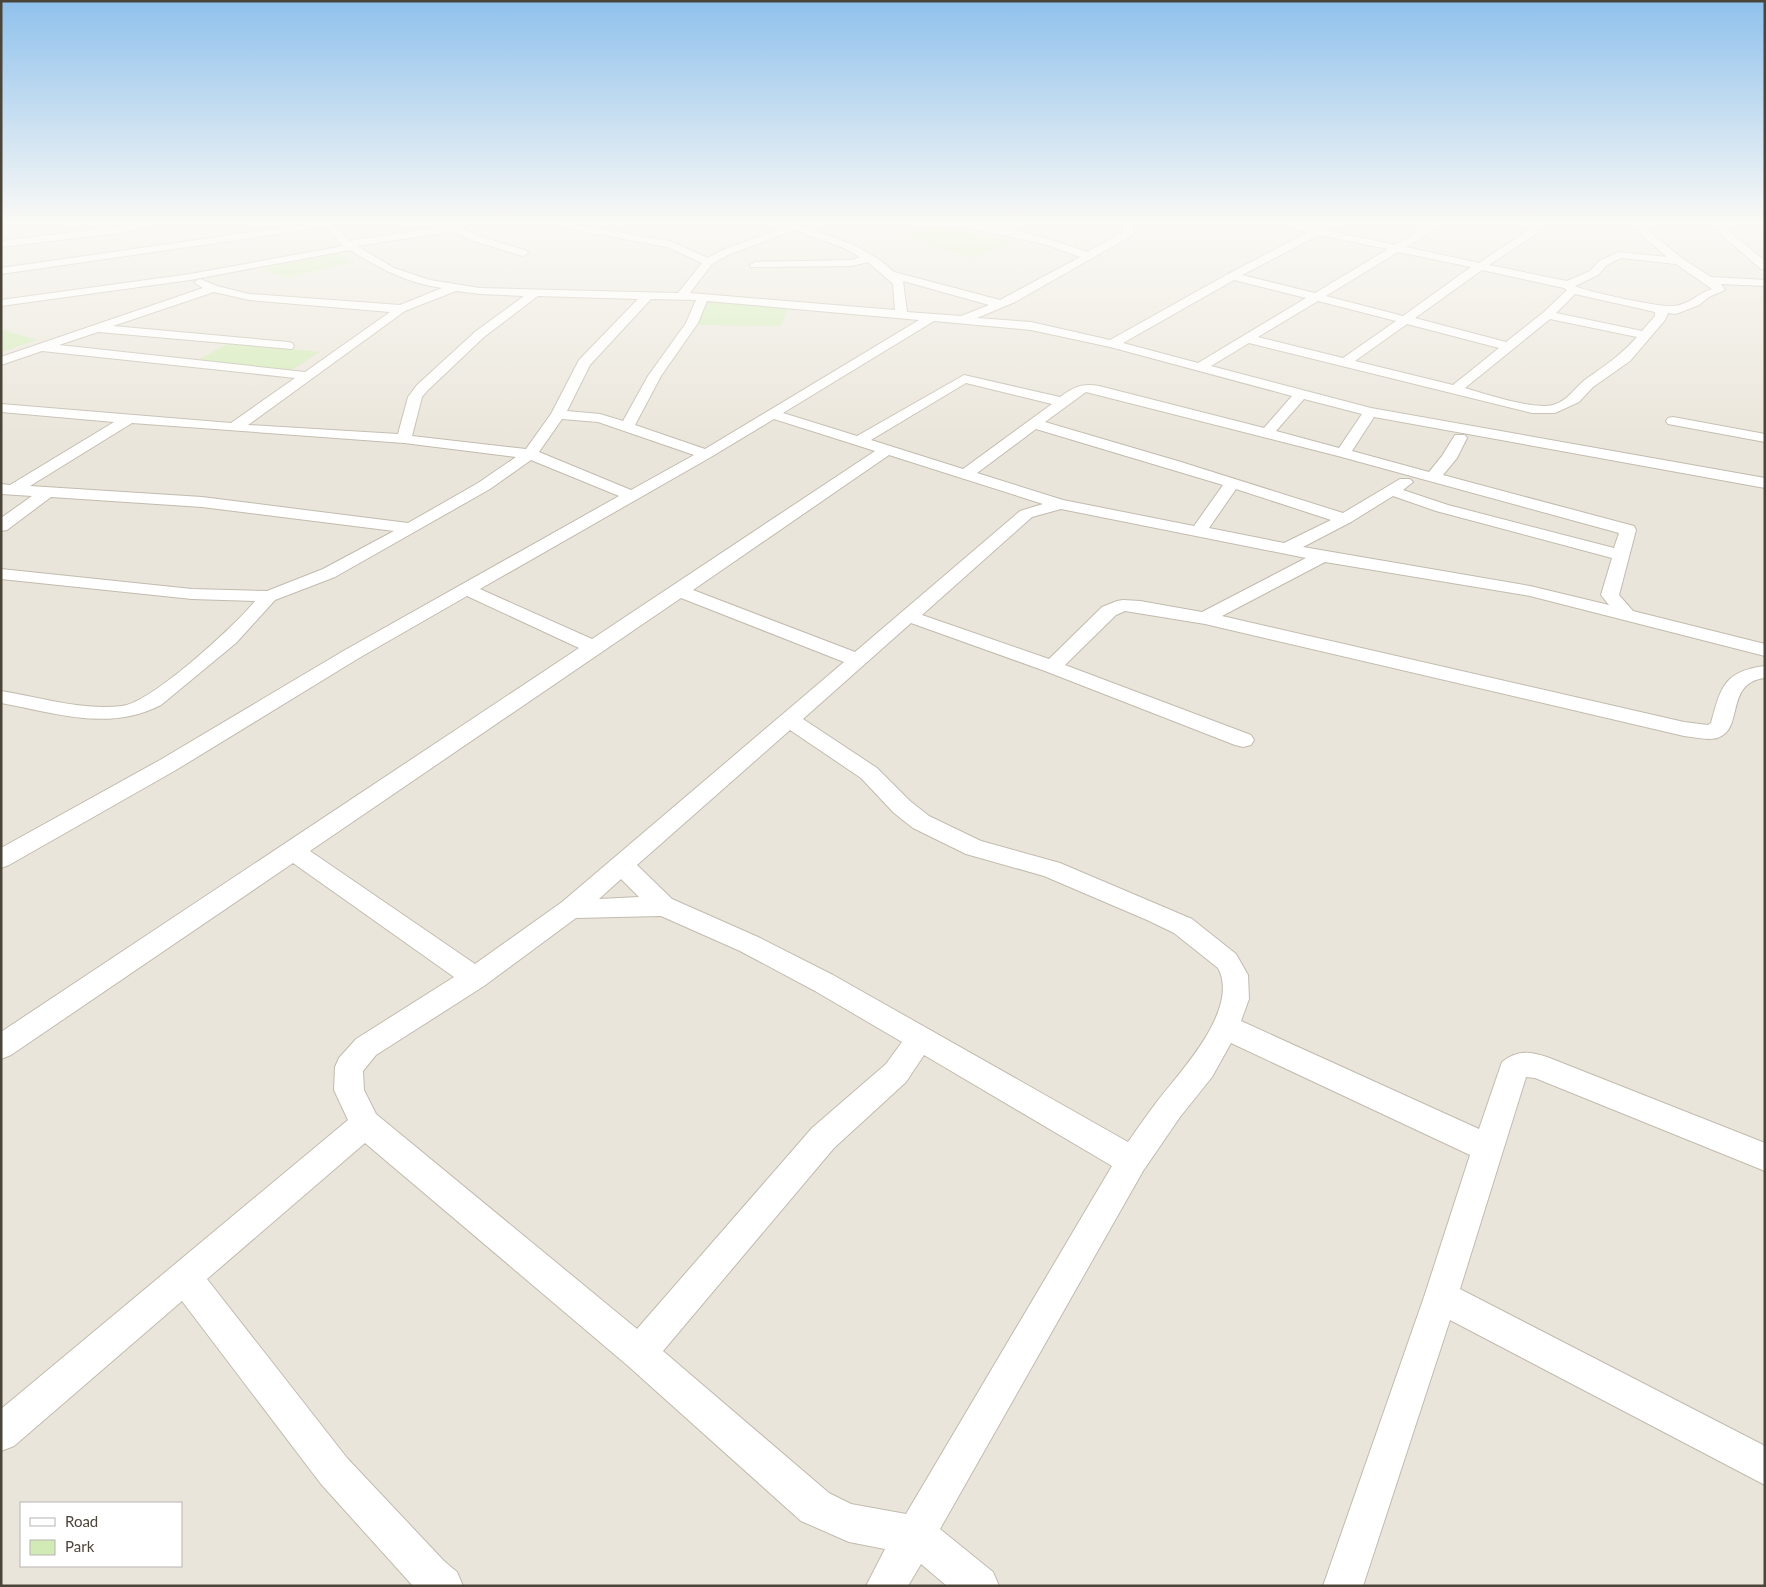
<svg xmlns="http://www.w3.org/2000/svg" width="1766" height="1587" font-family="Lato,sans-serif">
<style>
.residential{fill:#eae5da;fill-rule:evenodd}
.green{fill:#d2eab5}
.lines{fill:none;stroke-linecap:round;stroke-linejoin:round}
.minor-casing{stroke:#c2bbae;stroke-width:2}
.minor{fill:#fff;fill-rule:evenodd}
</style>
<rect width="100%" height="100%" fill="#f6f3ec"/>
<path class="residential" d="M 1,224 L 1765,224 L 1765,1586 L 1,1586 ZM 21,1503 L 181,1503 L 181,1566 L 21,1566 Z"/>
<g class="green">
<polygon points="937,225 1013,242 972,258 901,236"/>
<polygon points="337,253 354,262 287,278 262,269"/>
<polygon points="709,302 788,307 781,326 696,325"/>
<polygon points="1,329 37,340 1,352"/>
<polygon points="231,342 320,352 290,371 196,361"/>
</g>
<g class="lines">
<defs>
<g id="minor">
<polygon points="136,224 154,224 152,226 120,233 1,247 1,241"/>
<polygon points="308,224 316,224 318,226 313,229 1,274 1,268"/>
<path d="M 323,224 L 333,224 L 349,241 L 457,224 L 471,224 L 463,228 L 479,236 L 527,251 L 528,253 L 523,256 L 519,255 L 471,240 L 453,231 L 357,246 L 394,268 L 430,280 L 480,288 L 678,293 L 702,263 L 667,247 L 559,227 L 554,224 L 574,224 L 670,241 L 708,258 L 720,251 L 786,227 L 782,224 L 796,224 L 854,245 L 880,260 L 894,272 L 1000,300 L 1080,257 L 1044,244 L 964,227 L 959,224 C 1003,224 1047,238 1087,252 L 1123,232 L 1125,231 L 1121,224 L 1131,224 L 1135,231 L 1131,236 L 1015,302 L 977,318 L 1031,322 L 1110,340 L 1228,274 L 1308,232 L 1281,226 L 1279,224 C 1291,224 1301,226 1313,227 C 1318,228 1321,226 1325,227 L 1326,230 L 1395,245 L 1430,224 L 1442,224 L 1406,247 L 1479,263 L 1536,225 L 1535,224 L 1545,224 L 1547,226 L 1545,228 L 1489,265 L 1567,281 L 1590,271 L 1599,261 L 1619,252 L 1667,257 L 1629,224 L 1640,224 L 1683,259 L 1711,277 L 1765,280 L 1765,286 L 1721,284 L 1725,290 L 1709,297 L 1699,305 L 1676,314 L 1668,313 L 1665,320 L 1630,361 L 1593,387 L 1579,402 L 1555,413 L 1532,413 L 1249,343 L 1211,366 L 1371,408 L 1765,478 L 1765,488 L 1374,417 L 1352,451 L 1429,472 L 1442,456 L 1455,435 L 1465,435 L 1467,438 L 1457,458 L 1443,475 L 1634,526 L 1636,530 L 1619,595 L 1633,611 L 1765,644 L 1765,656 L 1530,596 L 1325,562 L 1222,616 L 1684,722 L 1708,725 L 1711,723 C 1721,687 1724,671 1765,666 L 1765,678 C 1721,683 1748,736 1711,739 C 1703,739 1693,737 1684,736 L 1205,624 L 1125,611 L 1116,615 L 1065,665 L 1251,735 L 1254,740 L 1251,745 L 1243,747 L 1235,745 L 1045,671 L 911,623 L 803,719 L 877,768 L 910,801 L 929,816 L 981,841 L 1060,863 L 1192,919 L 1236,954 L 1248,975 L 1249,999 L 1241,1021 L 1479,1129 L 1502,1062 C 1517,1050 1529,1051 1547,1057 L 1765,1143 L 1765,1171 L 1535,1078 L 1526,1077 L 1460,1289 L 1765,1446 L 1765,1485 L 1450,1320 L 1363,1586 L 1323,1586 L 1424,1297 L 1470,1155 L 1231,1043 L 1212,1077 L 1180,1117 L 1143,1171 L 940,1529 L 993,1572 L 999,1586 L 947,1586 L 921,1564 L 908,1586 L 866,1586 L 885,1549 L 849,1542 L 801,1521 L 627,1365 L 365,1143 L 207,1279 L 347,1458 L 444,1561 L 457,1572 L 463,1586 L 413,1586 L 321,1484 L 182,1301 L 14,1446 L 1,1451 L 1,1409 L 348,1120 L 334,1090 L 335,1067 L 339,1058 L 356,1039 L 454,977 L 293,863 L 11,1055 L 1,1059 L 1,1032 L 579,648 L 467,596 L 359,658 L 176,770 L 9,865 L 1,868 L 1,848 L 160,760 L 345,650 L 619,496 L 531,460 L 490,489 L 335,577 L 275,600 L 236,643 L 161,705 C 108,732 56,713 1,703 L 1,691 C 40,697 82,711 122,706 C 151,703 235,626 255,601 L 192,599 L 1,579 L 1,569 L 192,589 L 267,591 L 323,569 L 394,531 L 202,507 L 51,497 L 7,530 L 1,531 L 1,518 L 32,496 L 1,494 L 1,484 L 10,485 L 114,422 L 1,412 L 1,404 L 231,423 L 295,378 L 42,351 L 1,365 L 1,357 L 203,288 L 194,282 L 200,279 L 217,286 L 249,294 L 400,305 L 442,288 C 407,283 380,269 350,250 L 190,280 L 1,306 L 1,300 L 190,274 L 343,246 ZM 795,230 L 846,249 L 860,257 L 851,260 L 755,262 L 750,265 L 751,267 L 852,266 L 868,262 L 893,284 L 895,310 L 690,293 L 712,264 L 728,255 ZM 1319,235 L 1388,249 L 1315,293 L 1242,275 ZM 1398,252 L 1471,267 L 1403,316 L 1326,296 ZM 1621,258 L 1676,264 L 1712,289 C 1699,293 1688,305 1674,306 C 1662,308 1584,291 1575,286 L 1598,275 L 1607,265 ZM 1482,270 L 1564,288 L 1567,290 L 1544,312 L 1506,342 L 1415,318 ZM 1234,280 L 1306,298 L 1198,363 L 1123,343 ZM 903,281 L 989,305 L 961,316 L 907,312 ZM 456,291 L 480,294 L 524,296 L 476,331 L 417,385 L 408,397 L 398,434 L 248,425 L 405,311 ZM 214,292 L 249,300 L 390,312 L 305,372 L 59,345 L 98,332 L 292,349 L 294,346 L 292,343 L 288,342 L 113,326 ZM 1575,294 L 1655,312 L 1655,316 L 1642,331 L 1556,313 ZM 538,296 L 638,299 L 579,360 L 551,414 L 526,449 L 412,436 L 422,397 L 427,391 L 484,337 ZM 651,299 L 696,300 L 686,323 L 648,376 L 623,421 L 600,414 L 567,411 L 590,365 ZM 707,301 L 919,320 L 705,449 L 635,425 L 661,376 L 698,323 ZM 1318,301 L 1396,321 L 1343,358 L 1258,337 ZM 1550,319 L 1637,337 C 1621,355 1606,365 1586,379 C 1575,387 1568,401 1553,405 C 1533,410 1486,394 1465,388 ZM 934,321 L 1031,330 L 1110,347 L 1292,396 L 1264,428 L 1099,386 C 1082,383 1074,387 1060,397 L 964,375 L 857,436 L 783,413 ZM 1407,324 L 1499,348 L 1453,385 L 1355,361 ZM 966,383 L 1052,404 L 963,469 L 871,440 ZM 1086,392 L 1338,456 L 1619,533 L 1614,548 L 1448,505 L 1403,490 L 1413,482 L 1410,479 L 1400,479 L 1343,513 L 1181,462 L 1045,422 ZM 1304,399 L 1362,414 L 1339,448 L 1276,431 ZM 562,419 L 598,422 L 694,455 L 631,490 L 539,452 ZM 774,419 L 875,451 L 592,639 L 480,589 L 711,457 ZM 132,423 L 404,443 L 516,457 L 478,483 L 408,523 L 202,497 L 30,486 ZM 1036,429 L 1223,485 L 1194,526 L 1063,500 L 977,473 ZM 889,455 L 1043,504 L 1020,511 L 855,652 L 693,590 ZM 1236,489 L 1331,520 L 1284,543 L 1209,528 ZM 1393,496 L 1436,511 L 1612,558 L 1601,595 L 1609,605 L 1530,586 L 1303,547 L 1351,522 ZM 1061,509 L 1306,558 L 1202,612 L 1140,601 L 1123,600 L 1117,601 L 1102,607 L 1049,659 L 922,615 L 1032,517 ZM 681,598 L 844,662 L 562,902 L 475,964 L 310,851 ZM 790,730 L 861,778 L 894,813 L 913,828 L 966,854 L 1044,876 L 1147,920 L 1174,933 L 1218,968 C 1240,1008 1182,1070 1159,1099 C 1148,1113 1138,1128 1128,1142 L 833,975 L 758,937 L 672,899 L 637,865 ZM 621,879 L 639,897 L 599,899 ZM 661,916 L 740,951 L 815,991 L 902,1042 L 886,1064 L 812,1128 L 637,1329 L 376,1114 L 364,1090 L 363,1071 L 376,1055 L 484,986 L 576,918 ZM 924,1055 L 1112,1166 L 906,1514 L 851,1504 L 829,1493 L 663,1351 L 834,1148 L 906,1082 Z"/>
<polygon points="1709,224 1720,224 1765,261 1765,270 1761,269"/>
<polygon points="1673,417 1765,434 1765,442 1668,424 1666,421 1668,418"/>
</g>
</defs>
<use href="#minor" class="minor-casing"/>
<use href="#minor" class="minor"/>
</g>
<linearGradient id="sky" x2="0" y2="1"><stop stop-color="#8fc1ec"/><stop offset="0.5" stop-color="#fbfaf6"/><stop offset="1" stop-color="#fbfaf6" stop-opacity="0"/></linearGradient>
<rect width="1766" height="446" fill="url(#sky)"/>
<rect width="1766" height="1587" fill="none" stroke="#4b4439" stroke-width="5"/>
<rect x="20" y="1502" width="162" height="65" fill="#ffffff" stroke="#b7b4b0"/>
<rect x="30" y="1518" width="25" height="8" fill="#ffffff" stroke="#b7b4b0"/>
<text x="65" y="1527" font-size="15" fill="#4b4439">Road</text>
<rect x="30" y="1540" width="25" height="15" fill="#d2eab5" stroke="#b7b4b0"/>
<text x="65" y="1552" font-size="15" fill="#4b4439">Park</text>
</svg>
